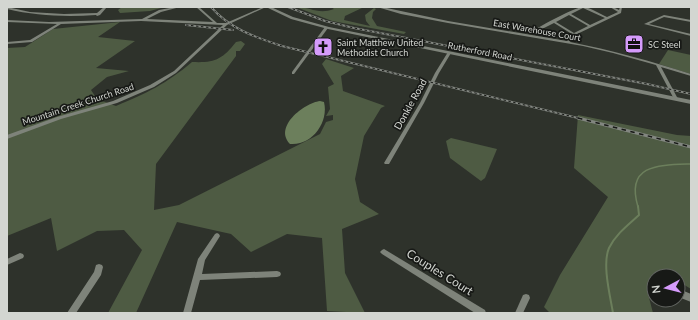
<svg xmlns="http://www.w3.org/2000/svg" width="698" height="320" font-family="Lato,sans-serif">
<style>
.green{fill:#4e5b43}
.water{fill:#6c7f5c}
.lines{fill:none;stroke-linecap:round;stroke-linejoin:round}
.stream-far1{stroke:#6c7f5c;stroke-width:1.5}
.stream{stroke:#6c7f5c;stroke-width:2}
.street{fill:#7e837a;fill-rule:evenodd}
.secondary{fill:#7e837a;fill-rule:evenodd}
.rail-far1-casing{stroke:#828680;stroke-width:2}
.rail-casing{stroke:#828680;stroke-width:3}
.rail-far1{stroke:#171916;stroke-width:1;stroke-dasharray:2.5;stroke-linecap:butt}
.rail{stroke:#171916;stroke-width:1.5;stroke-dasharray:4.5;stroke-linecap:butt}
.labels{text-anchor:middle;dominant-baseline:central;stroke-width:3.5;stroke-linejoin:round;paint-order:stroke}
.far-street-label{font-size:9px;fill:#d3d6d1;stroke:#171916}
.far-poi-label{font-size:9px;fill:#d3d6d1;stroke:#171916;text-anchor:start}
.street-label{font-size:10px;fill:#d3d6d1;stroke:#171916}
.near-street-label{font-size:12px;fill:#d3d6d1;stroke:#171916}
</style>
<rect width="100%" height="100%" fill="#2e322b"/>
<g class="green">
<polygon points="122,7 158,7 161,8 150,11 120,13 118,10"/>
<path d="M 296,7 C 311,7 318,15 334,9 L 331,7 L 364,7 L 345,16 L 344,20 L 370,26 L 366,21 L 365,15 L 374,8 L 376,9 L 373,12 L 372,18 L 377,26 L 406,32 L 404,34 L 332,21 Z"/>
<path d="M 120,22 L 98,37 L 135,41 L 96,68 L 129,71 L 107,77 L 91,90 L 97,99 L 116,106 C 147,93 166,84 192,62 C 214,63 222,60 236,42 L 241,41 L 245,44 L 240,51 L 236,51 L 236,56 L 156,164 L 154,210 L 179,205 L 320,134 L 326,122 L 333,120 L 333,115 L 326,116 L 330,109 L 328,87 L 334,84 L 322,64 L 326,59 L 354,68 L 341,76 L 343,91 L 385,106 L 381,108 L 364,136 L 355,179 L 360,202 L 379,214 L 342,229 L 345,273 L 365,313 L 327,311 L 322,238 L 287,234 L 251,252 L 231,234 L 177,222 L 136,313 L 108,313 L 142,250 L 124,230 L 97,231 L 57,251 L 51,218 L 7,236 L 7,48 L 25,47 L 53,29 Z"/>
<polygon points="668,50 691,55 691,74 659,64"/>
<polygon points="578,115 677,135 691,136 691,289 678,281 678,276 654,276 654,287 647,290 653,313 550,313 544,307 560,275 608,197 574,168"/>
<polygon points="451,138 497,149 485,178 481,181 450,158 446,141"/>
</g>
<path class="water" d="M 320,101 L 324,102 C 329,122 312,146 290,144 C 273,127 304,103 320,101 Z"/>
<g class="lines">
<path class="stream-far1" d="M 638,207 C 625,164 659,165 691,164"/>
<path class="stream" d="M 613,313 C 610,295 602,264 609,248 C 616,234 628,225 639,215 L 638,206"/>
<g class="street">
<path d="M 7,7 L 30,12 L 64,14 L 97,13 L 104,7 L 107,7 L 100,15 L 97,16 L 96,15 C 66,17 36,16 7,9 Z"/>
<polygon points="175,7 180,7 161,12 147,19 213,22 196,7 199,7 217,23 226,23 263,7 266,7 227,25 176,73 154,87 117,103 61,119 7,139 7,135 57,117 113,101 150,85 174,71 223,25 141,21 61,24 32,42 7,44 7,42 30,40 57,24 7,22 7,20 49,22 142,19 159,10"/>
<path d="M 377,7 L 382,7 L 448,21 L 567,41 L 572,34 L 554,23 L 536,32 L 533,31 C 540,26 577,6 584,7 C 591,8 600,14 607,17 L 618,12 L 610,7 L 613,7 L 619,10 L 620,7 L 622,7 L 621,13 L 575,35 L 570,42 C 611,50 651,61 691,74 L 691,76 L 661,67 L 678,99 L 676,100 L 674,99 L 656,65 L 613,53 L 583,46 L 448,23 L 401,14 ZM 583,8 L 605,18 L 590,25 L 571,14 ZM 569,15 L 588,26 L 574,33 L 556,22 Z"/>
<polygon points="664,15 691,20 691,22 664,17 649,24 691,34 691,36 644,24"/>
<polygon points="325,27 328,28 294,74 292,74 292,72"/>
<polygon points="448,52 451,53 439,73 424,103 389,164 385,164 384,163 420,103 435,73"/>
<polygon points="217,233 219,234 220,236 205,260 202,274 277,271 280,272 281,274 280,276 277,277 200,280 191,313 183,313 198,259 215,234"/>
<polygon points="384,249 485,310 486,313 475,313 382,254 380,252 382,250"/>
<polygon points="20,253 23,254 24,256 23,258 7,265 7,259"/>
<polygon points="99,264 102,265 103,267 101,275 76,313 67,313 94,272 96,265"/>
<polygon points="684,291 691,294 691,302 681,298 680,295 681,292"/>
<polygon points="526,294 529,295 530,298 523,313 515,313 523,295"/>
</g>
<polygon class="secondary" points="266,7 271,7 293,17 329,27 691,100 691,104 328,29 291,19"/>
<defs>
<g id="rail-far1">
<path d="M 211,7 C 230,29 255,37 282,46 L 582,119"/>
<polyline points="288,7 325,21 354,28 647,84 691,94"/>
<polyline points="186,25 233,30"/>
</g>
<polyline id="rail" points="578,118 691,147"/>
</defs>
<use href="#rail-far1" class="rail-far1-casing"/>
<use href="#rail" class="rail-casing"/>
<use href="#rail-far1" class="rail-far1"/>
<use href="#rail" class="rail"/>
</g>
<defs>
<symbol id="office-square" viewBox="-11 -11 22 22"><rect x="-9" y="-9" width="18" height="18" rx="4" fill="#d59bfb" stroke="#171916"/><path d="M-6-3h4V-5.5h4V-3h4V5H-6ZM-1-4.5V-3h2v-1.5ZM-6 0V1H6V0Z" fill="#111"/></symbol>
<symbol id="church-square" viewBox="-11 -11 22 22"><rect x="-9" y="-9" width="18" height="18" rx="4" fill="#d59bfb" stroke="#171916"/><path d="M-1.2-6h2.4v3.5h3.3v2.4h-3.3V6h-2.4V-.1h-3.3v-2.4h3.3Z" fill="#111"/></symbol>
</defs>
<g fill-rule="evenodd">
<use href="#office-square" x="623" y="33" width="22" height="22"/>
<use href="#church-square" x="312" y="36" width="22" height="22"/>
</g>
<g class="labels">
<g class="far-street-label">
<text transform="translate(537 30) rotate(10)">East Warehouse Court</text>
<text transform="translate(480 51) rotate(11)">Rutherford Road</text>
<text transform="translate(78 104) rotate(-18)">Mountain Creek Church Road</text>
</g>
<g class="far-poi-label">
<text x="337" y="42">Saint Matthew United<tspan x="337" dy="10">Methodist Church</tspan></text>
<text x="648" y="44">SC Steel</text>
</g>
<g class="street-label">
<text transform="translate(410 104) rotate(-61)">Donkle Road</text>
</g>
<g class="near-street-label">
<text transform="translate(440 272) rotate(32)">Couples Court</text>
</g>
</g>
<rect width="698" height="320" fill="none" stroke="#d3d6d1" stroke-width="16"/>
<g transform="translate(666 288) rotate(263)"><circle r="19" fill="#171916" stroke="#626561"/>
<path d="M0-3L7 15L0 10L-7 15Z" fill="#d59bfb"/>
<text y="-6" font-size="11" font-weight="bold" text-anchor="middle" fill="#d3d6d1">N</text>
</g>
</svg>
